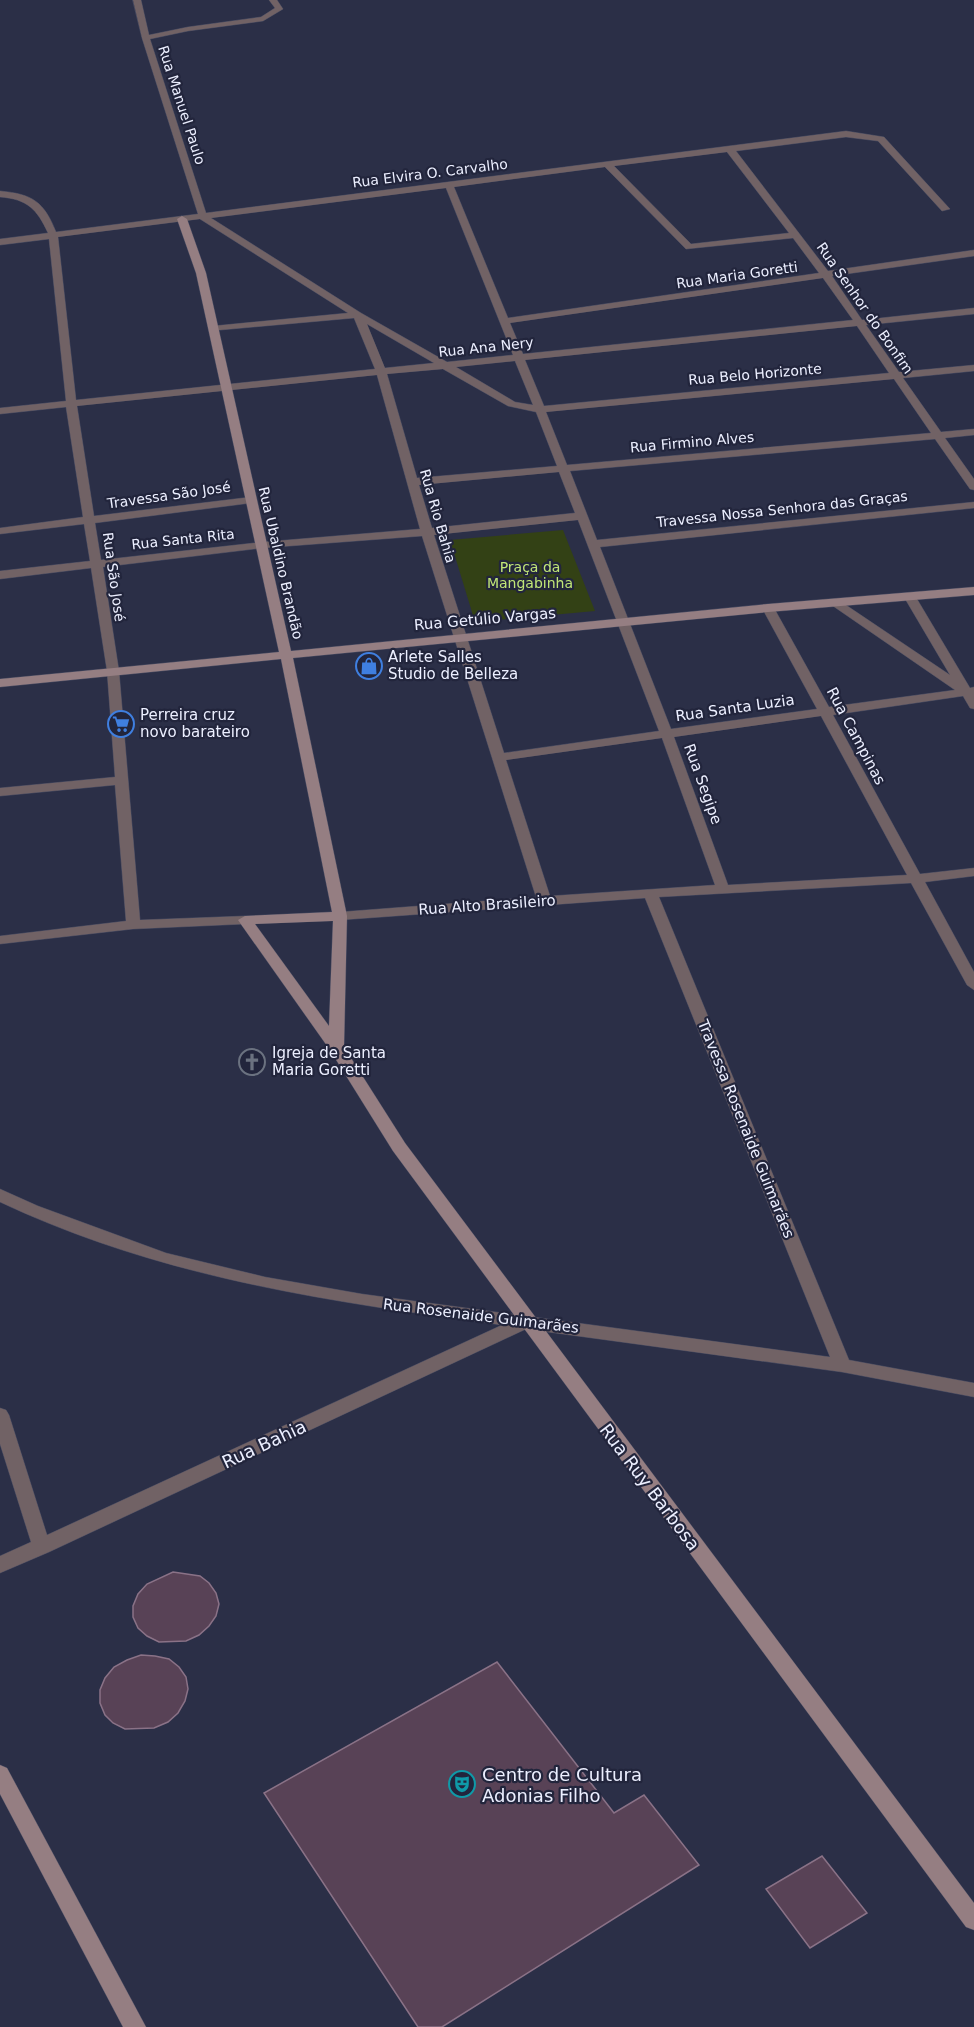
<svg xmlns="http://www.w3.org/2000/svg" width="974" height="2027" font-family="'DejaVu Sans',sans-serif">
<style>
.green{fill:#334115}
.building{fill:#584256;stroke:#8a7287;stroke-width:1.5}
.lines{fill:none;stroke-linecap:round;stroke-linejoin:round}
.street-casing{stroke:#464a61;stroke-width:1}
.secondary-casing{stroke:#464a61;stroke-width:1}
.street{fill:#716265;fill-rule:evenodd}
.secondary{fill:#957e82;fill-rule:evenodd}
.labels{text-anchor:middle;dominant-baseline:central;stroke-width:4.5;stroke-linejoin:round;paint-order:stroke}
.far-street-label{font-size:14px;fill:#ecefff;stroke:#22253c}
.far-park-label{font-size:14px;fill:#c1e677;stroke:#22253c}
.street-label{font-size:15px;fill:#ecefff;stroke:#22253c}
.poi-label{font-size:15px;fill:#ecefff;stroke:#22253c;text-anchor:start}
.near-street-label{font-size:18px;fill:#ecefff;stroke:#22253c}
.near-poi-label{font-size:18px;fill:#ecefff;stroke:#22253c;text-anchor:start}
</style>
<rect width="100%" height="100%" fill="#2b2f47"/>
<polygon class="green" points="563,530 595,611 475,622 450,540"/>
<g class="building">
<polygon points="173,1572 200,1576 209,1583 216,1593 219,1604 216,1616 209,1626 199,1635 186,1641 159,1642 147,1636 138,1628 133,1617 133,1606 138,1594 147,1584"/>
<polygon points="141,1655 155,1656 169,1659 179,1667 186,1677 188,1689 185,1701 178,1713 168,1722 154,1728 125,1729 113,1723 105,1715 100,1703 100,1690 105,1678 114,1667 127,1660"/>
<polygon points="497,1662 614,1813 644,1795 699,1865 442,2027 418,2027 264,1793"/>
<polygon points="822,1856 867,1913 810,1948 766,1889"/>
</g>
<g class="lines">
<defs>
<path id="street" d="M 133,0 L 141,0 L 149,35 L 188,27 L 261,17 L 275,8 L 269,0 L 277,0 L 283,9 L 263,21 L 188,31 L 150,39 L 206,213 L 846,131 L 884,137 L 950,209 L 942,211 L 878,141 L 846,137 L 736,151 L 828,271 L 974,250 L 974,256 L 832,276 L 862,320 L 974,308 L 974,314 L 866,325 L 899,372 L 974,365 L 974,371 L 903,378 L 941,432 L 974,429 L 974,435 L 945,438 L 974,479 L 974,490 L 970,489 L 935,439 L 570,471 L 597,540 L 974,502 L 974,508 L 600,547 L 671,729 L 817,709 L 762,608 L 768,604 L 774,608 L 829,707 L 955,690 L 833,606 L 831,603 L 837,599 L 950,675 L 904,597 L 906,594 L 914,594 L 970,688 L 974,687 L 974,709 L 970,708 L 963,696 L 833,715 L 920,874 L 974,868 L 974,876 L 925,882 L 974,972 L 974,990 L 967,985 L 911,883 L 659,897 L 849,1360 L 974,1383 L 974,1397 L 842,1372 L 526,1329 L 49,1552 L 0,1573 L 0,1556 L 31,1542 L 0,1444 L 0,1408 L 6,1410 L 9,1415 L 47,1535 L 502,1325 C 326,1301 162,1278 0,1202 L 0,1189 L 38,1206 L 166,1253 L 265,1277 L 362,1294 L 830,1357 L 645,898 L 340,920 L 333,916 L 340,912 L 536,897 L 422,536 L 263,548 L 103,567 L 119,671 L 140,920 L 245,916 L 252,920 L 245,924 L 133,929 L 0,944 L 0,936 L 126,921 L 115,785 L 0,796 L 0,788 L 115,777 L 107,671 L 91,568 L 0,579 L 0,571 L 90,561 L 84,524 L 0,534 L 0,528 L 83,517 L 66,407 L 0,414 L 0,408 L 66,401 L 49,239 L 0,245 L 0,239 L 48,233 C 37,209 27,199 0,197 L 0,191 C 33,194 44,202 56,232 L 198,214 L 142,38 ZM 727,152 L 789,233 L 691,244 L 614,166 ZM 605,167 L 686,249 L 793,238 L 819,273 L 508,318 L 454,187 ZM 446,188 L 513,355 L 447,362 L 361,313 L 211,218 ZM 200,219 L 348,313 L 213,326 L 209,327 L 209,331 L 354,318 L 375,369 L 76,400 L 58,237 ZM 823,278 L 853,320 L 523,354 L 510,323 ZM 367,324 L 434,363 L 385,368 ZM 857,326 L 889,373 L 544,406 L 525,360 ZM 515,361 L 533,405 L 515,402 L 456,367 ZM 443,369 L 508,406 L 536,412 L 557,466 L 417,478 L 387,374 ZM 377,375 L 420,529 L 263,542 L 101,560 L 95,523 L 251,503 L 257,500 L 251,497 L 94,516 L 77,406 ZM 894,379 L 931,433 L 567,465 L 546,412 ZM 559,472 L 575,513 L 432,528 L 419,485 ZM 578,520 L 659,731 L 504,753 L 434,535 ZM 821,716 L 907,875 L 728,885 L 674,737 ZM 662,738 L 715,885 L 550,896 L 506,760 Z"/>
<g id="secondary">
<path d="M 182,216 L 187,219 L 206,273 L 291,651 L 768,604 L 974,587 L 974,595 L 768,612 L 293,658 L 347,916 L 344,1047 L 405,1143 L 974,1903 L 974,1930 L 966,1927 L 393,1151 L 330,1050 L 238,920 L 245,916 L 332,912 L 281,659 L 0,687 L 0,679 L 279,652 L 196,273 L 177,219 ZM 333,921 L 329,1026 L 255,924 Z"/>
<polygon points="0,1765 7,1768 146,2027 123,2027 0,1794"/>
</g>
</defs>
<use href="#street" class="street-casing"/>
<use href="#secondary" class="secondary-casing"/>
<use href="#street" class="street"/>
<use href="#secondary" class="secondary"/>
</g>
<defs>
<symbol id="shop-ring" viewBox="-11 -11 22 22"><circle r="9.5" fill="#22253c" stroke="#3f7fe0" stroke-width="1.5"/><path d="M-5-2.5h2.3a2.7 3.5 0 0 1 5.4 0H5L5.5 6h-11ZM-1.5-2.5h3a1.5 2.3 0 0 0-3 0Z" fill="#3f7fe0"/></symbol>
<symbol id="supermarket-ring" viewBox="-11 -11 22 22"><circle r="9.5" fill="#22253c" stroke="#3f7fe0" stroke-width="1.5"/><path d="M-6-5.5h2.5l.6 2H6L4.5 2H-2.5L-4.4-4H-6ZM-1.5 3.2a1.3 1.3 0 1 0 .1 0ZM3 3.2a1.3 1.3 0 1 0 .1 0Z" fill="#3f7fe0"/></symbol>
<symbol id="church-ring" viewBox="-11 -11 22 22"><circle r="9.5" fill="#22253c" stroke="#6b7280" stroke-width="1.5"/><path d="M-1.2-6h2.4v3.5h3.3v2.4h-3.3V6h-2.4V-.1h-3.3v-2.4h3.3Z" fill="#6b7280"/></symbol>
<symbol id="theatre-ring" viewBox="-11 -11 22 22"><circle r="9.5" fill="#22253c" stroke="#0f9aa8" stroke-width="1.5"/><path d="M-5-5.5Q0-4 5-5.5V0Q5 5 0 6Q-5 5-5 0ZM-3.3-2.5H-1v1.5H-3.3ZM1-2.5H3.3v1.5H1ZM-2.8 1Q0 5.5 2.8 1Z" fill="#0f9aa8"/></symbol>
</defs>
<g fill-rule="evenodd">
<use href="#shop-ring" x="354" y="651" width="30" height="30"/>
<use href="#supermarket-ring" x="106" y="709" width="30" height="30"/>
<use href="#church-ring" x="237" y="1047" width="30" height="30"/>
<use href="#theatre-ring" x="447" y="1769" width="30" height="30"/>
</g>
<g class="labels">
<g class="far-street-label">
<text transform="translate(182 105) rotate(72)">Rua Manuel Paulo</text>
<text transform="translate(430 173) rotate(-7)">Rua Elvira O. Carvalho</text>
<text transform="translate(737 275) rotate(-8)">Rua Maria Goretti</text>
<text transform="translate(865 308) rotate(55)">Rua Senhor do Bonfim</text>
<text transform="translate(486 347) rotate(-6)">Rua Ana Nery</text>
<text transform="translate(755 374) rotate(-5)">Rua Belo Horizonte</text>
<text transform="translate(692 442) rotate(-5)">Rua Firmino Alves</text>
<text transform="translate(169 495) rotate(-8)">Travessa São José</text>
<text transform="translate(782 509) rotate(-6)">Travessa Nossa Senhora das Graças</text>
<text transform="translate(438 516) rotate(74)">Rua Rio Bahia</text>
<text transform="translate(183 539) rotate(-6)">Rua Santa Rita</text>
<text transform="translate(281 563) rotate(77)">Rua Ubaldino Brandão</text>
<text transform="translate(114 577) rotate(82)">Rua São José</text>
</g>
<g class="far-park-label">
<text x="530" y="567">Praça da<tspan x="530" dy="16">Mangabinha</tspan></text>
</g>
<g class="street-label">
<text transform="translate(485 619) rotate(-5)">Rua Getúlio Vargas</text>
<text transform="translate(735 708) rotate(-8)">Rua Santa Luzia</text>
<text transform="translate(856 736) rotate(62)">Rua Campinas</text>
<text transform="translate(703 784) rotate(70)">Rua Segipe</text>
<text transform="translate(487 905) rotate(-4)">Rua Alto Brasileiro</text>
<text transform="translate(746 1129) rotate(68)">Travessa Rosenaide Guimarães</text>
<text transform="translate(481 1316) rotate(7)">Rua Rosenaide Guimarães</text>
</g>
<g class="poi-label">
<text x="388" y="657">Arlete Salles<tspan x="388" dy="17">Studio de Belleza</tspan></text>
<text x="140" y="715">Perreira cruz<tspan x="140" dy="17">novo barateiro</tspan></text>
<text x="272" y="1053">Igreja de Santa<tspan x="272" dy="17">Maria Goretti</tspan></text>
</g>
<g class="near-street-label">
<text transform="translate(264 1444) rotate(-25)">Rua Bahia</text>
<text transform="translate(650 1487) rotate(53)">Rua Ruy Barbosa</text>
</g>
<g class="near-poi-label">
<text x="482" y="1774">Centro de Cultura<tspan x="482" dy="21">Adonias Filho</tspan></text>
</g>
</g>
</svg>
